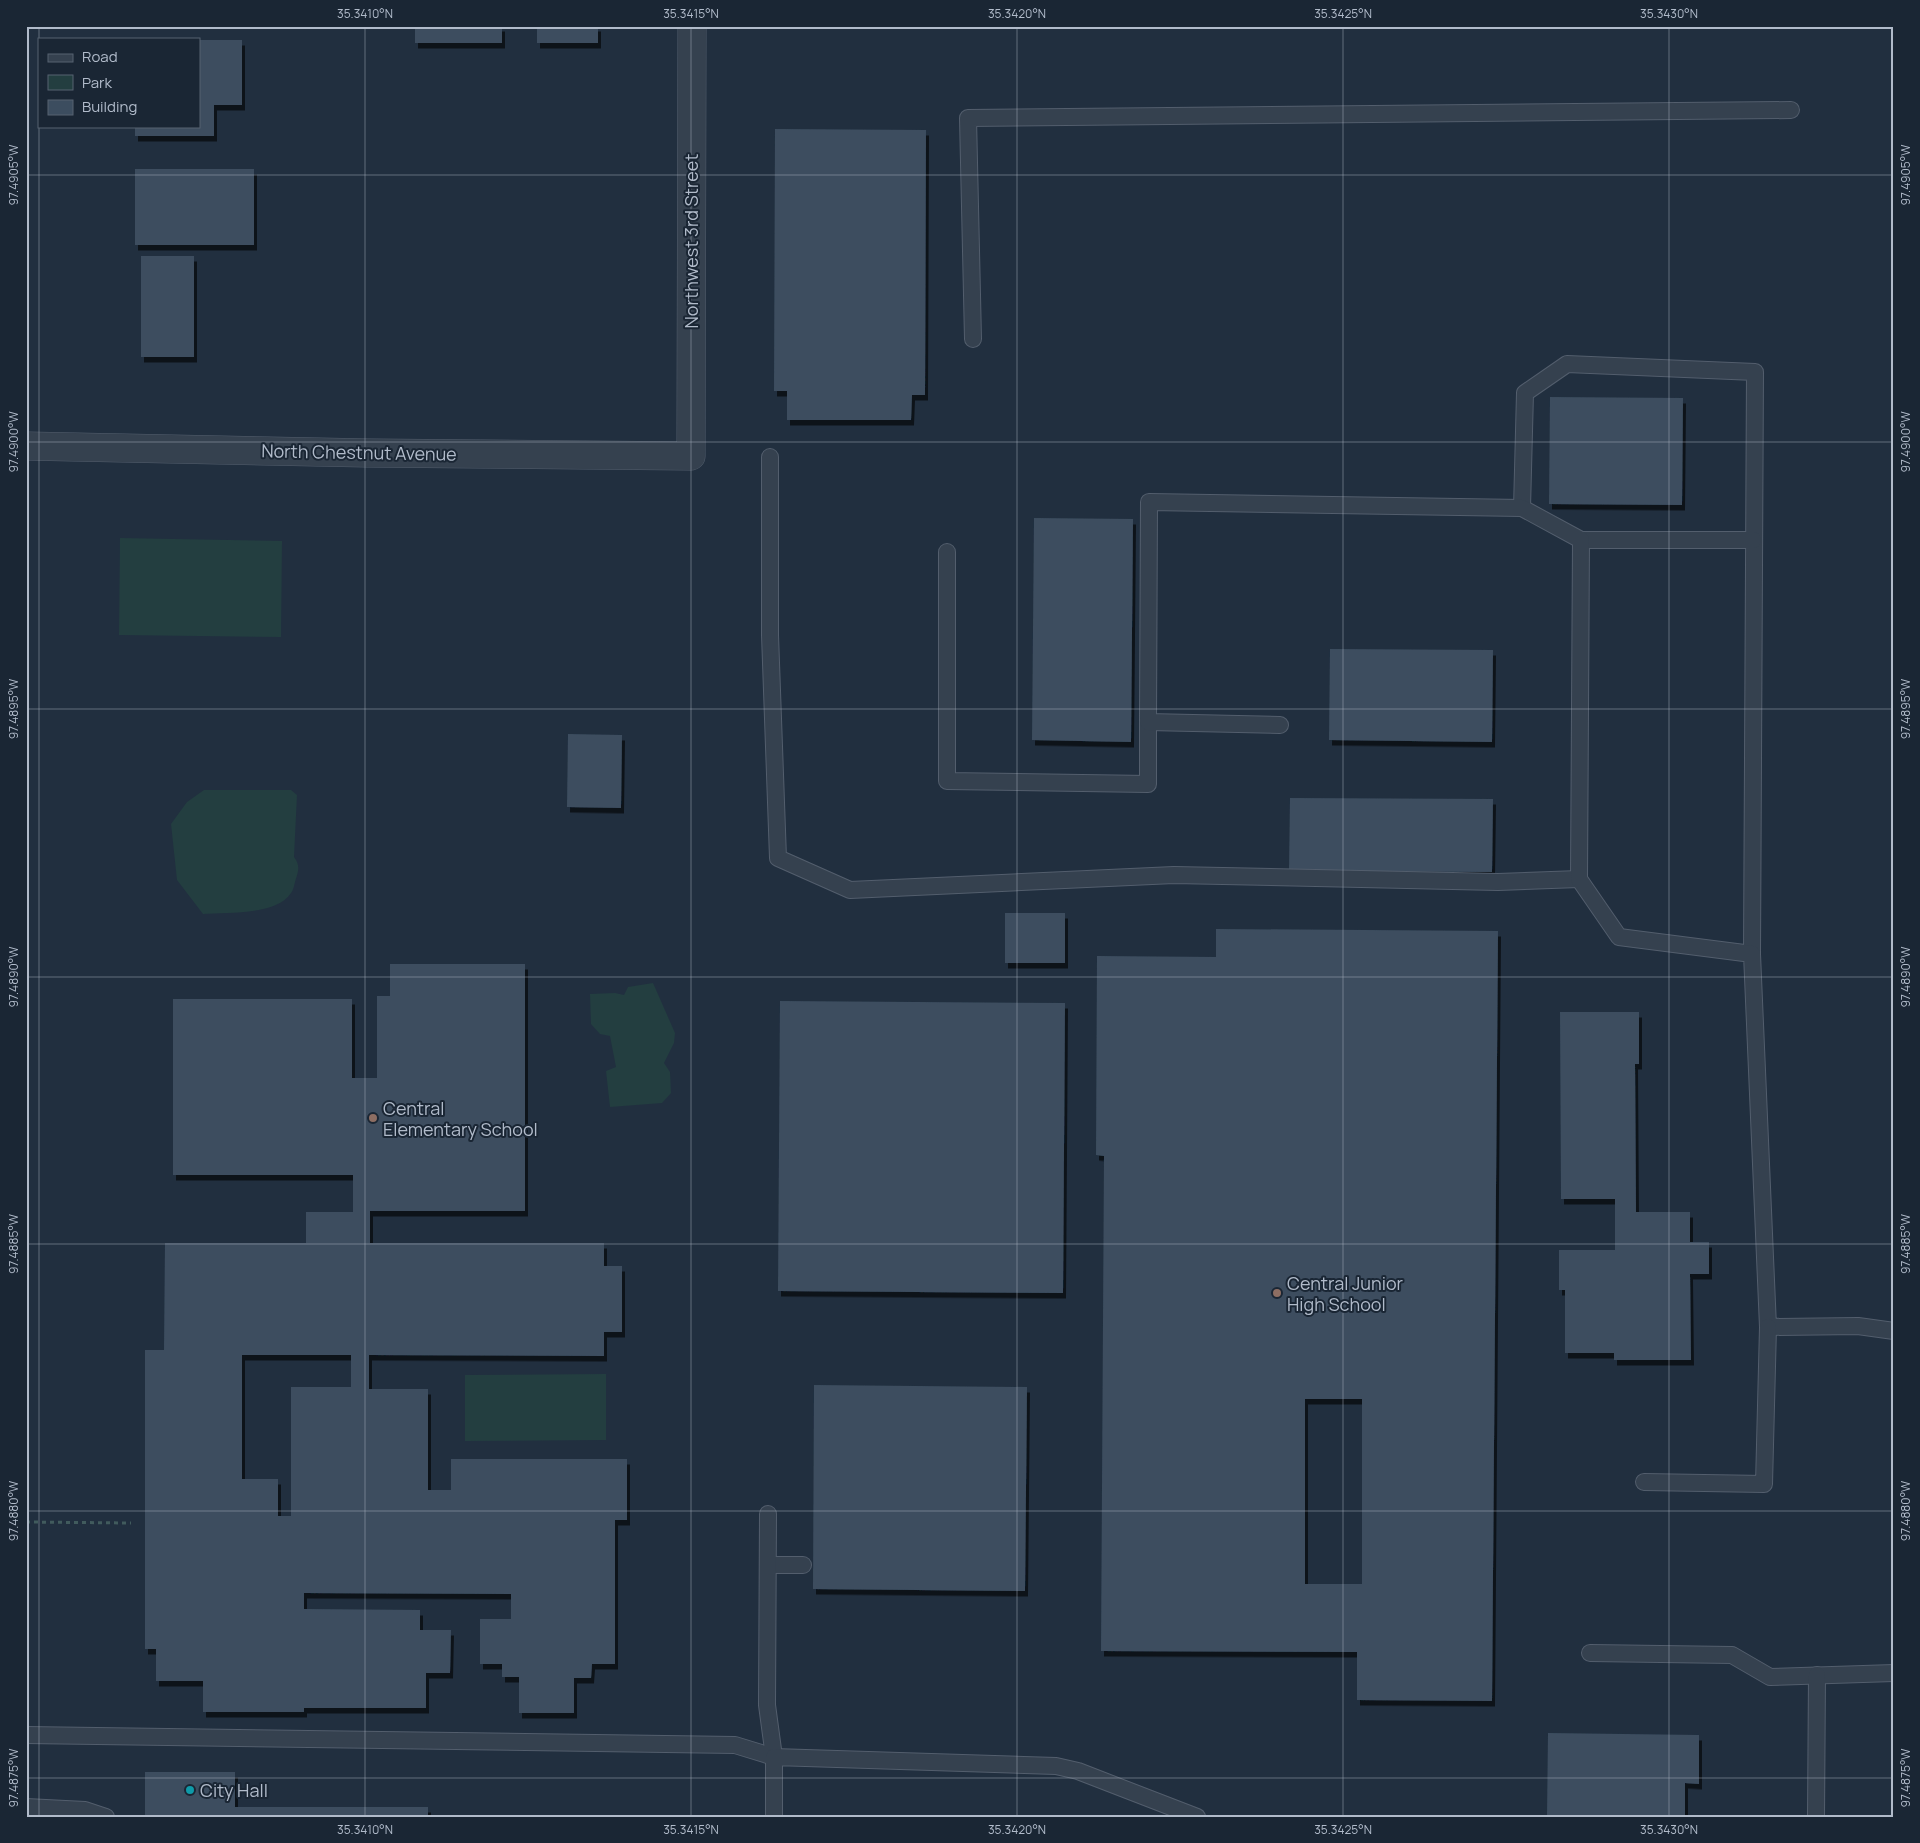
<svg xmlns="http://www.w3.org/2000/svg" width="1920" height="1843" font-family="Manrope,sans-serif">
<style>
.green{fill:#233e40}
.building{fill:#3c4d5f;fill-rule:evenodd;filter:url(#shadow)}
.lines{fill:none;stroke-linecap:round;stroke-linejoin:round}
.lane-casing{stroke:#535e6d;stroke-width:18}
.street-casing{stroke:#535e6d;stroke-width:29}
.path{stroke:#415b5d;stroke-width:3;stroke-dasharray:4 4;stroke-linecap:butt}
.lane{stroke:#35414f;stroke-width:16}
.street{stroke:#35414f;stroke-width:28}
.ticks{fill:none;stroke:#b1bbca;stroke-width:1;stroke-opacity:0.45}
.education-dot{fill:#8d6e63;stroke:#1a2634;stroke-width:2}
.culture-dot{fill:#0f9aa8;stroke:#1a2634;stroke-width:2}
.labels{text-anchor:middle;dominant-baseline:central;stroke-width:4;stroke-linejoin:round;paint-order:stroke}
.street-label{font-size:18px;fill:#b1bbca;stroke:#1a2634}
.poi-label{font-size:18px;fill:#b1bbca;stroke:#1a2634;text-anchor:start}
.neatline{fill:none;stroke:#b1bbca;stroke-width:2}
.ticks-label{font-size:12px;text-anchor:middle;fill:#b1bbca}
</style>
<defs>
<filter id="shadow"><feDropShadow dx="3" dy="5.5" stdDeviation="0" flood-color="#0009"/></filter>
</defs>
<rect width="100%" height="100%" fill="#212f3f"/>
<g class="green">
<polygon points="120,538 282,541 281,637 119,635"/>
<path d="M 204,790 L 291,790 L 297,795 L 294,857 C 301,866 298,872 295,882 C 294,886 293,891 291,893 C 276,916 226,912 203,914 L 177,880 L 171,824 L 187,802 Z"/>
<polygon points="653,983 675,1033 674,1043 664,1063 670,1072 671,1093 662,1103 610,1107 606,1071 616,1067 610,1036 600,1034 591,1024 590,994 615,993 624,995 628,987"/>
<polygon points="606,1374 606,1440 465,1441 465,1375"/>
</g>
<g class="building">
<rect x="415" y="26" width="87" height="17"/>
<rect x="537" y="26" width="61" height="17"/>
<polygon points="199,40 242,40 242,105 214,105 214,136 135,136 135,126 199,126"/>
<polygon points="775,129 926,130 925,395 912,395 911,420 787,420 787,391 774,391"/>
<rect x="135" y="169" width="119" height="76"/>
<rect x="141" y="256" width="53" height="101"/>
<polygon points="1550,397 1683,398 1682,505 1549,504"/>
<polygon points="1034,518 1133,519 1131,742 1032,740"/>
<polygon points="1330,649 1493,650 1492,742 1329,740"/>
<polygon points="568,734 622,735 621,808 567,807"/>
<polygon points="1290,798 1493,799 1492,872 1289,871"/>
<rect x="1005" y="913" width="60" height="50"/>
<path d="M 1216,929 L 1498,931 L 1492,1701 L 1357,1700 L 1357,1652 L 1101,1651 L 1104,1156 L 1096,1155 L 1097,956 L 1216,957 ZM 1305,1399 L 1362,1399 L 1362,1584 L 1305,1584 Z"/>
<path d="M 390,964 L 525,964 L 525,1211 L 370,1211 L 370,1243 L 604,1243 L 604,1266 L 622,1266 L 622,1332 L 604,1332 L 604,1356 L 369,1355 L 369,1389 L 428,1389 L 428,1490 L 451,1490 L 451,1459 L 627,1459 L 627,1520 L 615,1520 L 615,1664 L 592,1664 L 591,1678 L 574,1678 L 574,1713 L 519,1713 L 519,1677 L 502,1677 L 502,1664 L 480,1664 L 480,1619 L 511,1619 L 511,1594 L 304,1593 L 304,1609 L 420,1610 L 420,1630 L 451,1630 L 450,1673 L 426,1673 L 426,1708 L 304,1708 L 304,1712 L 203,1712 L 203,1681 L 156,1681 L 156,1649 L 145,1649 L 145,1350 L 164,1350 L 165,1243 L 306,1243 L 306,1212 L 353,1212 L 353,1175 L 173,1175 L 173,999 L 352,999 L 352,1078 L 377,1078 L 377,996 L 390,996 ZM 242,1355 L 351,1355 L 351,1387 L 291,1387 L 291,1516 L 278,1516 L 278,1479 L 242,1479 Z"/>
<polygon points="780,1001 1065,1003 1063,1293 778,1291"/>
<polygon points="1560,1012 1639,1012 1639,1064 1635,1064 1636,1212 1690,1212 1690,1242 1709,1242 1709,1274 1690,1274 1691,1360 1614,1360 1614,1353 1565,1353 1565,1290 1559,1290 1559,1250 1615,1250 1615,1199 1561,1199"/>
<polygon points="814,1385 1027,1387 1025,1591 813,1589"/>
<polygon points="1548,1733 1699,1735 1699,1784 1685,1783 1685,1817 1547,1817"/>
<polygon points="145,1772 235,1772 235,1807 428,1807 428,1817 145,1817"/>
</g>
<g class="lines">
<defs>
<g id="lane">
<polyline points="973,339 968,118 1791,110"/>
<polyline points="770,457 770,635 778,858 850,890 1174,875 1498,882 1579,879"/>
<polyline points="1522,508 1525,393 1567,364 1755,372 1752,954"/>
<polyline points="1581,540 1753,540"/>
<polyline points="947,552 947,781 1148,784 1148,722"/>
<polyline points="1280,725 1148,722 1149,502 1522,508 1581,540 1579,879 1619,937 1752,954 1768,1327 1858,1326 1894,1331"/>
<polyline points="1644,1482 1764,1484 1768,1327"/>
<polyline points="768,1565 803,1565"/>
<polyline points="1590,1653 1732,1655 1770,1677 1894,1673"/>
<polyline points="26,1735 735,1745 774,1757 767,1705 768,1514"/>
<polyline points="26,1807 85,1810 106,1817"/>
<polyline points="774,1817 774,1757 1056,1766 1078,1771 1197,1817"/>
<polyline points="1816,1817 1817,1675"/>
</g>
<polyline id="street" points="26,446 368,453 691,456 692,26"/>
</defs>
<use href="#lane" class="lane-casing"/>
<use href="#street" class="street-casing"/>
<polyline class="path" points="26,1522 131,1523"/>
<use href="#lane" class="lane"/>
<use href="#street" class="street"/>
</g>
<path class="ticks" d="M 39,26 L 39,39M 365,26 L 365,1817M 691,26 L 691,1817M 1017,26 L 1017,1817M 1343,26 L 1343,1817M 1669,26 L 1669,1817M 39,126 L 39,1817M 26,175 L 1894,175M 26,442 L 1894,442M 26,709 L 1894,709M 26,977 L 1894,977M 26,1244 L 1894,1244M 26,1511 L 1894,1511M 26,1778 L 1894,1778"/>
<g class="education-dot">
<circle cx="373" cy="1118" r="5"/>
<circle cx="1277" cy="1293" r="5"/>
</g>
<circle class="culture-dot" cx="190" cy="1790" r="5"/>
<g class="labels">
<g class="street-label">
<text transform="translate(691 241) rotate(-90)">Northwest 3rd Street</text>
<text transform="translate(359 452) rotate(1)">North Chestnut Avenue</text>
</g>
<g class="poi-label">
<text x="383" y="1108">Central<tspan x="383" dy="21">Elementary School</tspan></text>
<text x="1287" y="1283">Central Junior<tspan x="1287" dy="21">High School</tspan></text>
<text x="200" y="1790">City Hall</text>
</g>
</g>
<rect width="1920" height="1843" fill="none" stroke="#1a2634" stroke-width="55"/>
<rect x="38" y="38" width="162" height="90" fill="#1a2634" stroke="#566270"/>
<rect x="48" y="54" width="25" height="8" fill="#35414f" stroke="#566270"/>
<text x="82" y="62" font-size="15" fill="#b1bbca">Road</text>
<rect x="48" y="75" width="25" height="15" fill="#233e40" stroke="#566270"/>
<text x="82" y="88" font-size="15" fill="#b1bbca">Park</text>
<rect x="48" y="100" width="25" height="15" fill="#3c4d5f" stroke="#566270"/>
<text x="82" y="112" font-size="15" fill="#b1bbca">Building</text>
<rect x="28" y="28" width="1864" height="1788" class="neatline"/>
<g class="ticks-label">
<text x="365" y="18">35.3410°N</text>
<text x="691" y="18">35.3415°N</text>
<text x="1017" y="18">35.3420°N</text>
<text x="1343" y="18">35.3425°N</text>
<text x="1669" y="18">35.3430°N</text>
<text transform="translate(1906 175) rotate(-90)" y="4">97.4905°W</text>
<text transform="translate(14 175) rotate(-90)" y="4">97.4905°W</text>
<text transform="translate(1906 442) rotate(-90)" y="4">97.4900°W</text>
<text transform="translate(14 442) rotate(-90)" y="4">97.4900°W</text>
<text transform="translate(1906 709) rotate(-90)" y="4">97.4895°W</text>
<text transform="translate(14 709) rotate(-90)" y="4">97.4895°W</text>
<text transform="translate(1906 977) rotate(-90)" y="4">97.4890°W</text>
<text transform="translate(14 977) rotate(-90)" y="4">97.4890°W</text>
<text transform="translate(1906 1244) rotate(-90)" y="4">97.4885°W</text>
<text transform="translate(14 1244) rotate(-90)" y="4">97.4885°W</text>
<text transform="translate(1906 1511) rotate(-90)" y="4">97.4880°W</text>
<text transform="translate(14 1511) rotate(-90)" y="4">97.4880°W</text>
<text transform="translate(1906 1778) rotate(-90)" y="4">97.4875°W</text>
<text transform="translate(14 1778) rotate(-90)" y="4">97.4875°W</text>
<text x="365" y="1834">35.3410°N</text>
<text x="691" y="1834">35.3415°N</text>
<text x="1017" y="1834">35.3420°N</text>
<text x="1343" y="1834">35.3425°N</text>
<text x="1669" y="1834">35.3430°N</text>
</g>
</svg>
